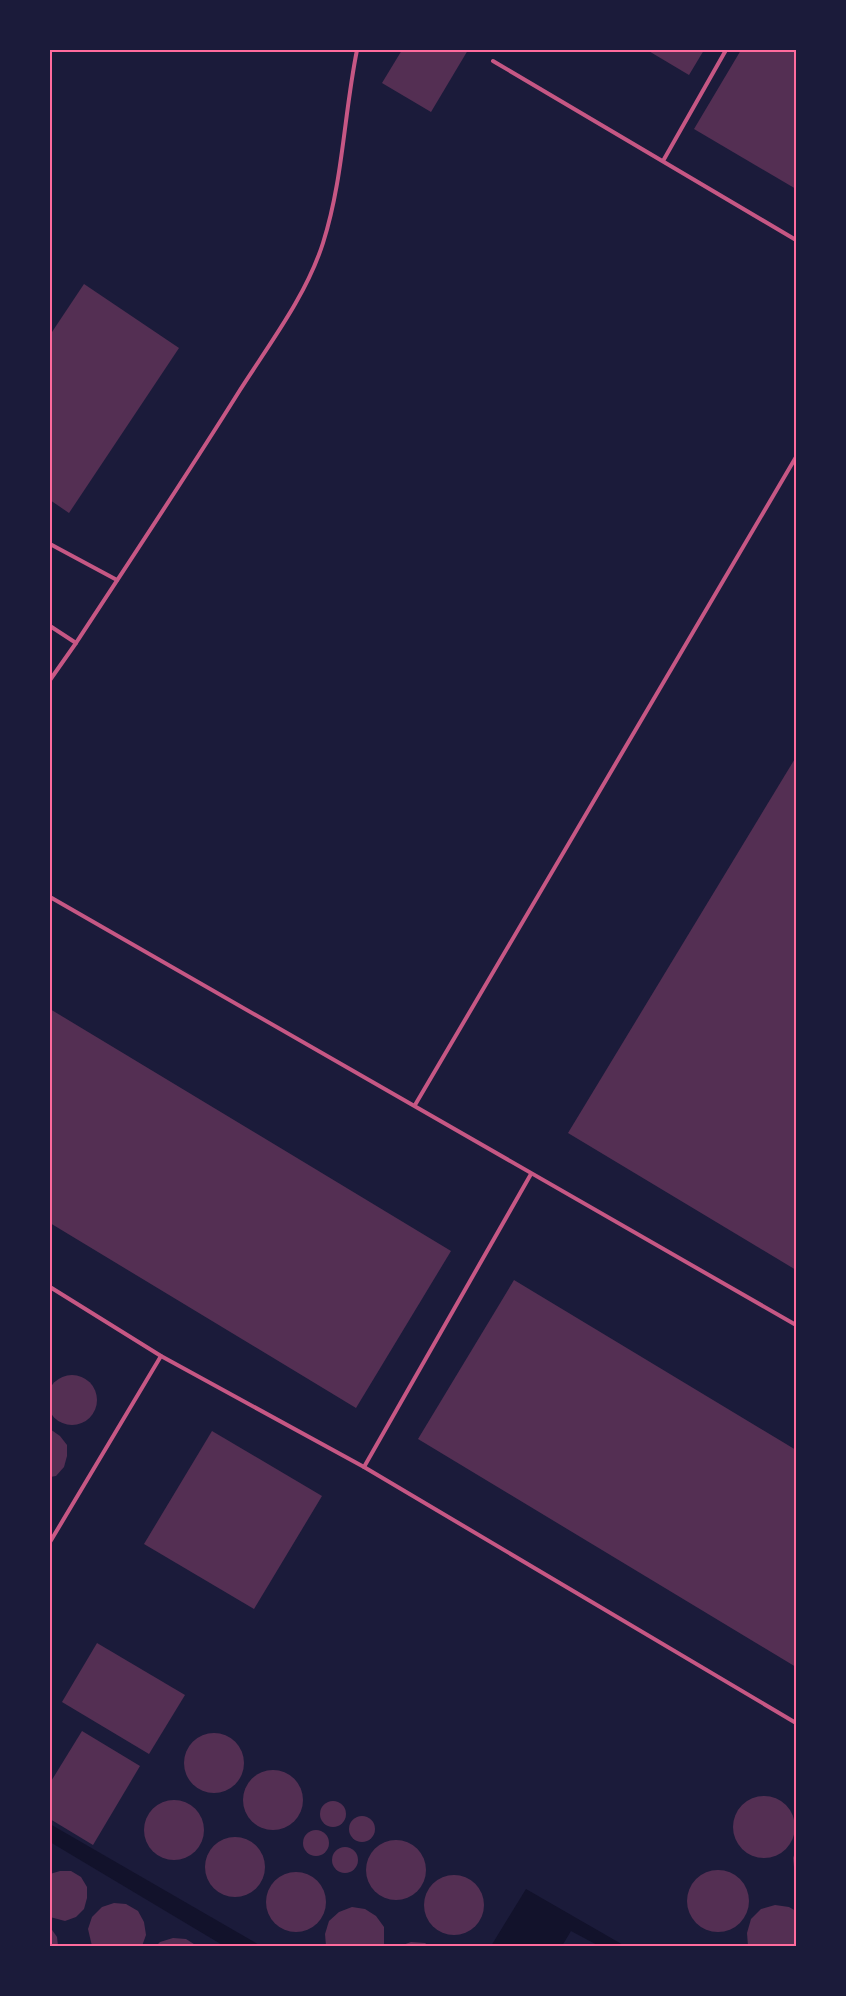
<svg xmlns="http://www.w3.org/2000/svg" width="846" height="1996" font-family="'Varela Round',sans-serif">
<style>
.water{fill:#12122b}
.building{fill:#542f53}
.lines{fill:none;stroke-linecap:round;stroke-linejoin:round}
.service{stroke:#c65784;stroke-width:4}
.neatline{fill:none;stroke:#ff6b9d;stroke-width:2}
</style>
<rect width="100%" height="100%" fill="#1b1b3a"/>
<g class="water">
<polygon points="50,1824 261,1946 224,1946 50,1842"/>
<polygon points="526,1889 625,1946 599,1946 571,1931 562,1946 491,1946"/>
</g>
<g class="building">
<polygon points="402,50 468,50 431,112 382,83"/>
<polygon points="647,50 704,50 689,75"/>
<polygon points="741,50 796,50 796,189 694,129"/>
<polygon points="84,284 179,348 69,513 50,500 50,335"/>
<polygon points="796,757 796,1270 568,1133"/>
<polygon points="50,1009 451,1251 356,1408 50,1223"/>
<polygon points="514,1280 796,1450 796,1667 418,1439"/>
<circle cx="72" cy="1400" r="25"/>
<polygon points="50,1429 60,1436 67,1445 67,1456 64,1467 56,1476 50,1477"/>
<polygon points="212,1431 322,1496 254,1609 144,1544"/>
<polygon points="97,1643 185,1695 149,1754 62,1702"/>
<polygon points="82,1731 140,1766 93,1845 50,1819 50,1783"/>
<circle cx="214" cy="1763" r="30"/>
<circle cx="273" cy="1800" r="30"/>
<circle cx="764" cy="1827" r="31"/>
<circle cx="174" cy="1830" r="30"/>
<circle cx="333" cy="1814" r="13"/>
<circle cx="362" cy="1829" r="13"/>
<circle cx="316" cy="1843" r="13"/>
<circle cx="235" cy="1867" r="30"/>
<circle cx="396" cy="1870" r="30"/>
<circle cx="345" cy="1860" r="13"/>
<polygon points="796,1850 796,1876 795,1876 793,1858"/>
<circle cx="718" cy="1901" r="31"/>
<polygon points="60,1871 71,1871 81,1877 87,1887 87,1898 84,1909 76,1917 65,1921 50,1917 50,1874"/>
<circle cx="296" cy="1902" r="30"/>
<circle cx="454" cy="1905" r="30"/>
<polygon points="114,1903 126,1904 138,1911 144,1922 146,1935 142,1946 92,1946 88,1929 92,1917 102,1907"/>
<polygon points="775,1905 789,1907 796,1911 796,1946 748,1946 747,1933 751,1919 761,1909"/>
<polygon points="352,1907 365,1909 376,1916 384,1927 384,1946 326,1946 325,1934 329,1921 339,1912"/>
<polygon points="50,1927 57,1937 58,1946 50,1946"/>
<polygon points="173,1938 186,1939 197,1946 156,1946 160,1942"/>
<polygon points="411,1942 425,1943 429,1946 400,1946"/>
</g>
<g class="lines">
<g class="service">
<polyline points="493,61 796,240"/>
<polyline points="663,161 726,50"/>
<polyline points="50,544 117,580"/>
<path d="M 50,626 L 76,643 C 131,559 187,475 240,390 C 270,343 306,296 323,243 C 343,180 344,114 357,50"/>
<polyline points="50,680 76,643"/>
<polyline points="50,897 796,1325"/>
<polyline points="415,1105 796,457"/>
<polyline points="50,1287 161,1356 364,1467 796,1723"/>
<polyline points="364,1467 531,1174"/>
<polyline points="50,1542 161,1356"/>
</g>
</g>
<rect width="846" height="1996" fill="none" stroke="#1b1b3a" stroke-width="102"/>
<rect x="51" y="51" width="744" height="1894" class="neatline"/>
</svg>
